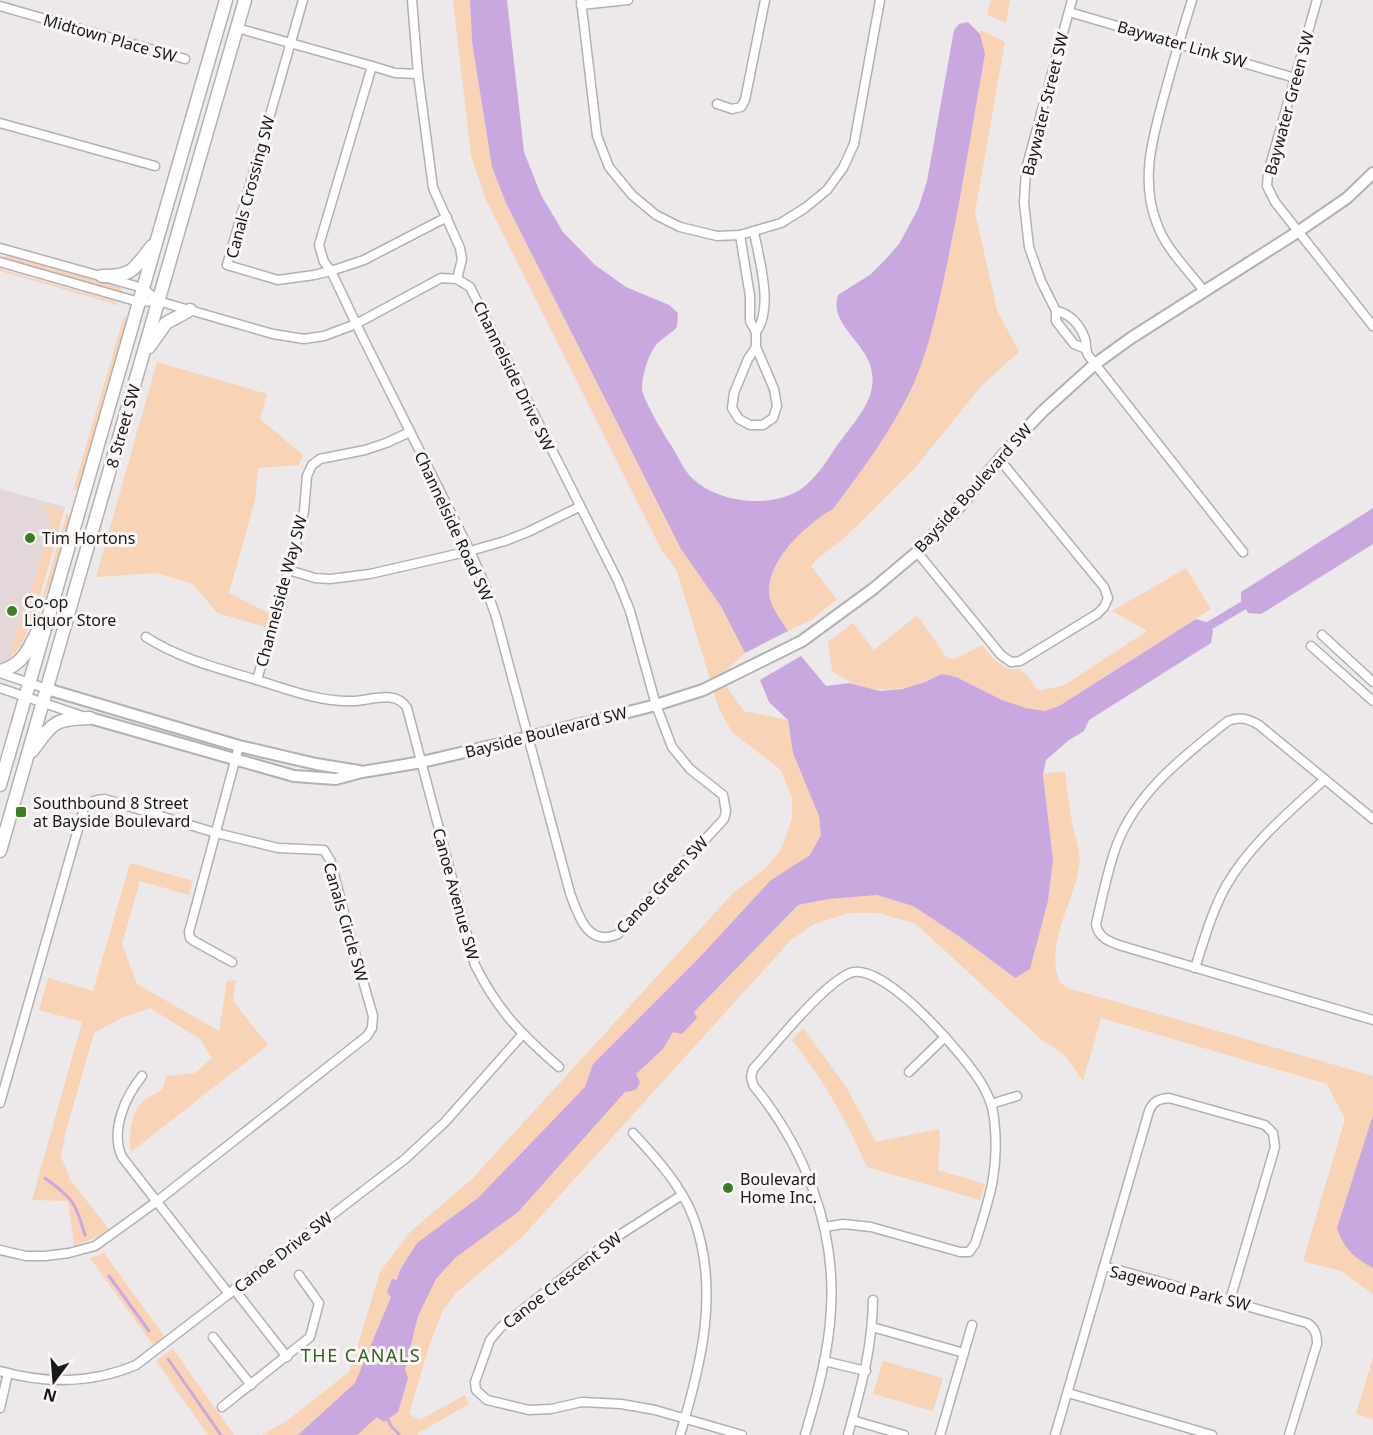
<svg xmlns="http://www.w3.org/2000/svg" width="1373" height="1435" font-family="'Noto Sans',sans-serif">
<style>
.built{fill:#e4d7d9}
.green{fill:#f9d3b6}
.water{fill:#c9a8df}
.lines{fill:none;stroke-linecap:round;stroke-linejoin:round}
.stream{stroke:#c9a8df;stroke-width:3}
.canal{stroke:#c9a8df;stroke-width:9}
.minor-casing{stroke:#b4b0b1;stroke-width:11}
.tertiary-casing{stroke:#b4b0b1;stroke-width:14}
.secondary-casing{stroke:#b4b0b1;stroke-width:15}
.minor{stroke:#fff;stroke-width:8}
.tertiary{stroke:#fff;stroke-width:10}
.secondary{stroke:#fff;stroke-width:12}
.poi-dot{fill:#397e22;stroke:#faf6f6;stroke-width:2}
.labels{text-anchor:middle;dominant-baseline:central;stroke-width:6;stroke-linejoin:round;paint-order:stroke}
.street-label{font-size:16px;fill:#191818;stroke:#faf6f6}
.poi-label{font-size:16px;fill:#191818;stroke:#faf6f6;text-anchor:start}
.neighbourhood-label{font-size:18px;letter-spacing:1.5px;fill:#356229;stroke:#faf6f6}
</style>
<rect width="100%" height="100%" fill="#ede8e9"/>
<polygon class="built" points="0,489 65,507 33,615 21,646 11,656 12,660 0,663"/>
<g class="green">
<path d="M 453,0 L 470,0 L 472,42 L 492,167 L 506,203 L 681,549 L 722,608 L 745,653 L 719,677 L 744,711 L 788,720 L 789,731 L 877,895 L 913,906 L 960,937 L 1014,978 L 1030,968 L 1048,901 L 1053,860 L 1043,774 L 1065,771 C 1067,788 1069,805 1072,822 C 1074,837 1082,852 1079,867 C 1073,905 1044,944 1060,983 L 1068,988 L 1373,1076 L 1373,1294 L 1341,1271 L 1303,1261 L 1345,1119 L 1327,1084 L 1101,1018 L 1083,1081 L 1064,1054 L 1042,1040 L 916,924 L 879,913 L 849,913 L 814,924 L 790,941 L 522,1237 L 456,1293 L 443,1310 L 429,1346 L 409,1414 L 420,1420 L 465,1395 L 469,1404 L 418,1433 L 418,1435 L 262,1435 L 288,1420 L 350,1371 L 380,1272 L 410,1232 L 472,1179 L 734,892 L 766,868 L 780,851 L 787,834 L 792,818 L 792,798 L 781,770 L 733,733 L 728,725 L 719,709 L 677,571 L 661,549 L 486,200 L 471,156 Z"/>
<polygon points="991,0 1010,0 1006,23 987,15"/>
<path d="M 981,30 L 1005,42 L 975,212 L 997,310 L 1019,352 L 983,384 L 914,469 L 841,541 L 817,559 L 811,566 L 837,599 L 811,620 L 788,631 C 782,622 773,609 770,599 C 762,564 806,524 833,509 C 863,469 893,429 914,383 C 931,343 939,301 948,260 C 962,191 973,123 985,54 L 980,34 Z"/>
<polygon points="5,255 122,288 121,292 4,258"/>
<polygon points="0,269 113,301 121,306 0,271"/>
<polygon points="124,316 126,316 126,324 79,488 73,491"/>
<polygon points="157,362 267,394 260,419 303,455 299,465 258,468 255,500 229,593 270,614 266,627 217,613 193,584 156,573 96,577"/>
<path d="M 46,505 L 64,510 C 55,540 33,637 13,655 L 11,649 L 26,602 L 1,595 L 22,600 L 26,599 L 31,593 L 51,522 L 49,516 L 44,513 Z"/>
<polygon points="67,513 70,518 51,582 26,644 38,613"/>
<path d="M 1186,568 L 1211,609 L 1059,706 C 1055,707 1050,710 1046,711 C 1023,714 966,684 943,674 C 901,693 870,698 832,671 L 828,642 L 853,623 L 874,650 L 917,615 L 947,658 L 955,659 L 982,645 C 992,657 1001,671 1018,669 L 1026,674 L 1038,691 L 1065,685 L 1147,631 L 1112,611 Z"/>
<path d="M 130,863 L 193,881 L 189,895 L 140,881 L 122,944 L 137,984 L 219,1031 L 227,981 L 236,980 L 233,1001 L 268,1045 L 131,1152 C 128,1137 131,1113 142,1102 C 154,1091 164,1096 166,1076 L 195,1073 L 212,1058 L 200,1039 L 150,1008 L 121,1018 L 94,1033 L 66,1131 L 61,1156 L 71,1181 L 109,1229 L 95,1238 L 74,1246 L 68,1201 L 32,1200 L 82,1022 L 39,1010 L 48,978 L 93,991 Z"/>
<path d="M 803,1028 L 845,1085 L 876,1142 L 939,1129 L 940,1143 L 938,1170 L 985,1184 L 980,1200 L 867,1167 C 847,1121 823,1079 792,1040 Z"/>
<polygon points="104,1253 164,1336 154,1346 90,1258"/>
<polygon points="173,1349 234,1435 208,1435 156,1361"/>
<polygon points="1373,1357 1373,1419 1356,1414"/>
<polygon points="883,1361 943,1378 933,1411 873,1394"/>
</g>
<g class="water">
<path d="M 470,0 L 507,0 L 524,152 L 541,195 L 563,232 L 595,265 L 626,287 L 669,305 L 678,313 L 677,327 C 671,334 662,338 656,345 C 648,355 642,376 642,388 C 642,398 664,435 671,445 C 678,456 684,471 693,479 C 719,503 771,509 801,489 C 816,479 828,459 838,444 C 849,429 862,415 869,398 C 888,348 826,332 838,295 L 871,274 L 885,260 L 899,244 L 918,209 L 927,181 L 954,30 L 959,24 L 968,22 L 980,34 L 985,54 C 973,123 962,191 948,260 C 939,301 931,344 914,383 C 893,429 863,469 833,509 C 806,524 762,564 770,599 C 773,609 782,622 788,631 L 745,653 L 722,608 L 681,549 L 506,203 L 492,167 L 472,42 Z"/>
<polygon points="1373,508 1373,544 1261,614 1248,613 1241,600 1241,592"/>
<polygon points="1196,619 1206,622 1213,631 1211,643 1089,720 1084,731 1069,740 1046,760 1043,775 1053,860 1048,901 1030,969 1015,978 960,937 913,906 877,895 828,899 798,905 694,1012 697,1018 682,1034 673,1032 663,1049 636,1074 640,1082 636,1090 625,1092 518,1212 455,1258 436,1279 418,1316 405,1369 408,1378 398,1412 384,1422 377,1417 357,1435 298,1435 355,1383 391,1297 387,1292 392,1279 397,1280 400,1270 417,1243 478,1198 585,1087 593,1064 700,957 770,881 810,855 821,835 819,816 793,753 788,720 769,702 760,680 801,656 826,686 849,683 880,691 902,689 925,682 942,674 956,677 1002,700 1025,708 1045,711 1059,706"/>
<path d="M 1373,1115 L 1373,1268 C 1353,1257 1344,1249 1337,1228 Z"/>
</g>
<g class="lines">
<g class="stream">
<path d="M 45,1178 C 74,1200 74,1200 85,1235"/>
<polyline points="109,1276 149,1331"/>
<polyline points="168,1359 221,1435"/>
<polyline points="386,1416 391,1426 399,1434"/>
</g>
<polyline class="canal" points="1199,632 1254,599"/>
<defs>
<g id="minor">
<polyline points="412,0 418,74"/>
<polyline points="581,0 597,136 609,167 632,195 656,215 680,227 717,236 740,235 781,223 805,208 827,190 843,168 854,144 880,0"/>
<polyline points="1072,0 1026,169 1024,203 1029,247 1041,281 1056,311 1056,321 1074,344 1086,349"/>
<path d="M 1192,0 C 1183,29 1174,59 1166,89 C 1154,133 1139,178 1157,224 C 1166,249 1188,270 1204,291"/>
<polyline points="1317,0 1268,173 1267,186 1275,202 1373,326"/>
<polyline points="581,5 628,0"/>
<polyline points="0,6 185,59"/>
<polyline points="1069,12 1295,78"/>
<polyline points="237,28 372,66 319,245 324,262 331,271 364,260 447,217"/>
<polyline points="372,66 395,73 418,74 433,188 460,248 462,259 457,279"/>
<polyline points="717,104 732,109 741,107 745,100 765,0"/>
<polyline points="0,123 155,166"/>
<path d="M 754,232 C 759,259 774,308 756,332"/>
<polyline points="740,235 750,296 750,321 756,332 756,347 774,389 777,406 773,418 763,425 750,425 739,419 732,408 734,393 748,359 756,347"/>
<polyline points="0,248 143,288 158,301"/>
<path d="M 0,262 L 139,302 L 158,301 L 273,334 L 304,339 L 324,336 L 356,324 L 441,278 L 457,279 L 470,287 L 618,581 L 630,611 L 656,705 L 672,747 L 690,769 L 723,795 L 726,811 L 724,819 L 618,934 C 588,948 578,915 570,893 L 496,617 L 485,585 L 470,551 L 362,336 L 331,271 L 314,275 L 278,280 L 227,265 L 303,0"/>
<path d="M 1056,311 C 1069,313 1079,324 1084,336 C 1087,342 1085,349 1088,355 L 1243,552"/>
<path d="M 410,432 L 386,443 L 365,450 L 320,459 L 312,465 L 307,476 L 304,511 L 298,537 L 257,680 C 287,689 319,702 352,701 C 370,701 396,689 407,708 L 475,965 C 498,1011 521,1034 559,1067"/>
<polyline points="917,552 1001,655 1011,662 1020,661 1097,614 1104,607 1108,598 1104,587 1000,460"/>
<polyline points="288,570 315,578 330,579 370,574 470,551 505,541 528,532 579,507"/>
<polyline points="1322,635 1373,682"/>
<path d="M 146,637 C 180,659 218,668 257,680"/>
<polyline points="1311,646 1373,701"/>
<polyline points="0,673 47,689"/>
<polyline points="0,688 82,716"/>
<path d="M 1373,819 L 1259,725 C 1249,719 1240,716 1228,721 C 1185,755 1135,793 1116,847 C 1107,872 1102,899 1096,924 C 1098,938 1110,942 1122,946 L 1373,1020"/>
<polyline points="232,962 194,941 190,938 189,932 239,746"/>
<path d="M 1195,968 C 1204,940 1212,911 1226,886 C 1250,844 1289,812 1324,780"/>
<polyline points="909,1072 945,1037"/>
<path d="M 142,1076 C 125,1097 110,1131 122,1157 L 229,1294"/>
<path d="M 0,1103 L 84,808 C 90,801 96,799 105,799 L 216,833 L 278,848 L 324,850 L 331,862 L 346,921 L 373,1016 L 372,1028 L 367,1036 L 156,1202 L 95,1246 L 69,1253 L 45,1256 L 26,1256 L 0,1250"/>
<polyline points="991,1104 1017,1096"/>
<path d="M 633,1133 C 656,1158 682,1186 694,1219 C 720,1291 701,1365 680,1435"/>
<polyline points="682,1195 607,1243 501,1327 490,1340 475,1382 476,1390 487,1400 529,1410 551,1409 582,1402 621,1404 655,1410 742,1435"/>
<path d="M 1104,1266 L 1307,1323 C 1315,1328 1317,1334 1317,1344 L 1289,1435"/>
<polyline points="234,1289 287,1357"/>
<polyline points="872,1327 964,1353"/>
<polyline points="213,1337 251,1385"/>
<polyline points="824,1361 866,1371"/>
<path d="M 0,1371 C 47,1384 91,1384 136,1365 L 405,1159 L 445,1122 L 522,1035"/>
<polyline points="1068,1393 1212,1435"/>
<polyline points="222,1407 310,1337 319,1303 299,1275"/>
<polyline points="0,1408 8,1373"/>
<polyline points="852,1420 904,1435"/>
<path d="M 805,1435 C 817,1394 829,1352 831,1309 C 836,1227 804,1147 753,1085 L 751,1077 L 753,1069 C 775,1045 822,985 850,973 C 884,960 970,1061 984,1088 C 989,1097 993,1109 994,1118 C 1000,1168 990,1197 975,1244 L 969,1252 L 960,1252 L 871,1227 L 843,1224 L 825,1227"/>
<path d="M 848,1435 C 861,1387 872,1351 873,1300"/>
<polyline points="940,1435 972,1325"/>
<path d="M 1055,1435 L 1149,1111 C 1153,1101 1159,1099 1169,1098 L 1265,1125 L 1273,1133 L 1275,1147 L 1230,1300"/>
</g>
<g id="tertiary">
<polyline points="47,689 239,746 316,764 359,771"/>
<polyline points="90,718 294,776 336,779 362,772 422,762 529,737 656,705 703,690 802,641 873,589 917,552 960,506 1020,435 1043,411 1095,364 1131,338 1299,231 1347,198 1373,173"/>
</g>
<g id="secondary">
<path d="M 102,276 C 132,277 134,269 152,246"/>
<polyline points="149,347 166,323 190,310"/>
<path d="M 0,671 C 24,666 31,644 41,624"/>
<path d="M 32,751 C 54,722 53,719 90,718"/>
<polyline points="0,785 226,0"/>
<polyline points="0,851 245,0"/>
</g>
</defs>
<use href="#minor" class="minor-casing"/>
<use href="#tertiary" class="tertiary-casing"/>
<use href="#secondary" class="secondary-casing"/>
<use href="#minor" class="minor"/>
<use href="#tertiary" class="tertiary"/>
<use href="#secondary" class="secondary"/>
</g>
<g class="poi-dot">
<circle cx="30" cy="538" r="6"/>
<circle cx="12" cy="611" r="6"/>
<rect x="15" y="806" width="12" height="12" rx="3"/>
<circle cx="728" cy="1188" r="6"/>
</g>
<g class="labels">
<g class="street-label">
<text transform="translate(110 38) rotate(16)">Midtown Place SW</text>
<text transform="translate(1182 44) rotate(16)">Baywater Link SW</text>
<text transform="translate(1289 103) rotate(-75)">Baywater Green SW</text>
<text transform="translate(1045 104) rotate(-76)">Baywater Street SW</text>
<text transform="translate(250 187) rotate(-75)">Canals Crossing SW</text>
<text transform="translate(514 376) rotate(64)">Channelside Drive SW</text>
<text transform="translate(123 426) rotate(-74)">8 Street SW</text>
<text transform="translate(973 488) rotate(-48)">Bayside Boulevard SW</text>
<text transform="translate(454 526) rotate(65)">Channelside Road SW</text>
<text transform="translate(281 591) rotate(-75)">Channelside Way SW</text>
<text transform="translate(546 732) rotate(-14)">Bayside Boulevard SW</text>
<text transform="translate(662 885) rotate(-47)">Canoe Green SW</text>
<text transform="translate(456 894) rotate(75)">Canoe Avenue SW</text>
<text transform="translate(346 922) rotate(74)">Canals Circle SW</text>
<text transform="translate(283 1252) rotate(-38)">Canoe Drive SW</text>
<text transform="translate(562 1280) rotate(-38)">Canoe Crescent SW</text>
<text transform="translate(1180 1288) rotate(14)">Sagewood Park SW</text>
</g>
<g class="poi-label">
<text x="42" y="538">Tim Hortons</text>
<text x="24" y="602">Co-op<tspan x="24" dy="18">Liquor Store</tspan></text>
<text x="33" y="803">Southbound 8 Street<tspan x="33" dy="18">at Bayside Boulevard</tspan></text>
<text x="740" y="1179">Boulevard<tspan x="740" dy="18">Home Inc.</tspan></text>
</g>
<g class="neighbourhood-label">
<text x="361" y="1355">THE CANALS</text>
</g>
</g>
<g transform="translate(54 1381) rotate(196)" stroke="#faf6f6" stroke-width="4.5" paint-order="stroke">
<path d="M0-4.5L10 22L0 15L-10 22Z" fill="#191818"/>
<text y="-9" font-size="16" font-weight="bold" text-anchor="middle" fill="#191818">N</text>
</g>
</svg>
